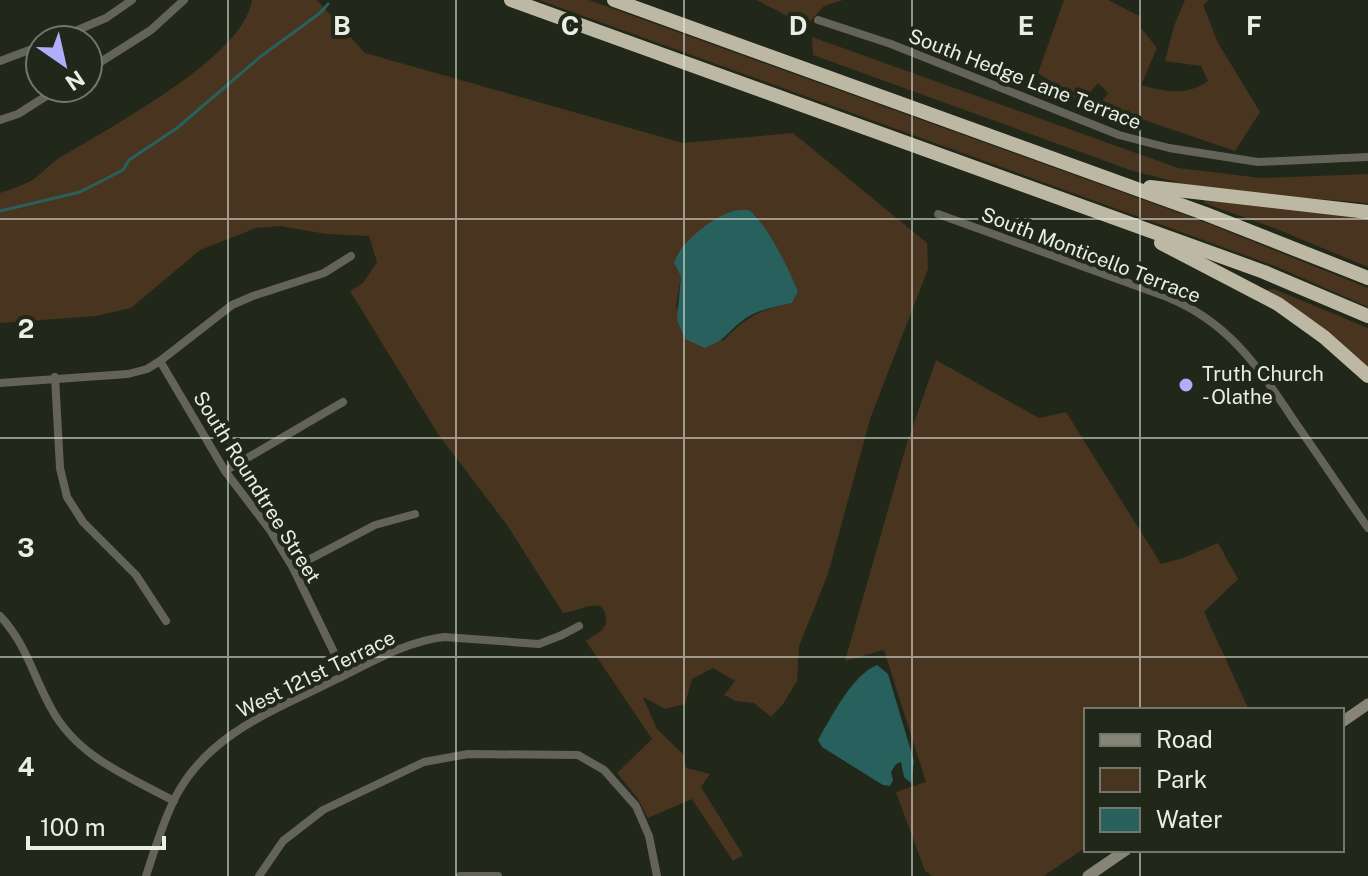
<svg xmlns="http://www.w3.org/2000/svg" width="1368" height="876" font-family="'Public Sans',sans-serif">
<style>
.green{fill:#49341f;fill-rule:evenodd}
.water{fill:#28605d}
.lines{fill:none;stroke-linecap:round;stroke-linejoin:round}
.stream{stroke:#28605d;stroke-width:3}
.street{stroke:#64635a;stroke-width:8}
.secondary{stroke:#888578;stroke-width:11}
.highway{stroke:#bcb8a3;stroke-width:14}
.grid{fill:none;stroke:#eaefe5;stroke-width:2;stroke-opacity:0.55}
.poi-dot{fill:#afaefa;stroke:#212819;stroke-width:3}
.labels{text-anchor:middle;dominant-baseline:central;stroke-width:8;stroke-linejoin:round;paint-order:stroke}
.street-label{font-size:20px;fill:#eaefe5;stroke:#212819}
.poi-label{font-size:20px;fill:#eaefe5;stroke:#212819;text-anchor:start}
.grid-label{font-size:26px;text-anchor:middle;font-weight:bold;fill:#eaefe5;stroke:#212819;stroke-width:8;stroke-linejoin:round;paint-order:stroke}
</style>
<rect width="100%" height="100%" fill="#212819"/>
<g class="green">
<path d="M 252,0 L 317,0 L 365,53 L 683,143 L 793,133 L 927,243 L 928,269 L 870,419 L 828,574 L 799,646 L 797,681 L 783,704 L 771,717 L 754,703 L 736,701 L 724,695 L 735,681 L 713,668 L 692,679 L 685,704 L 665,709 L 643,697 L 657,729 L 683,754 L 686,768 L 710,774 L 701,787 L 743,855 L 733,861 L 692,799 L 648,818 L 638,799 L 617,773 L 652,739 L 586,641 L 602,630 L 606,624 C 608,591 580,612 563,613 L 507,525 L 438,434 L 350,291 L 363,283 L 377,262 L 369,236 L 327,234 L 280,226 L 256,228 L 200,250 L 131,308 L 96,316 L 0,323 L 0,193 C 11,189 24,185 34,179 C 42,173 49,165 58,159 C 106,129 244,58 252,0 ZM 731,211 L 755,215 L 779,252 L 798,291 L 792,303 C 759,310 746,317 723,341 L 676,307 L 681,276 L 677,254 L 701,230 Z"/>
<polygon points="539,0 589,0 1207,223 1368,288 1368,307 1275,266"/>
<polygon points="757,0 843,0 824,6 806,26"/>
<path d="M 1064,0 L 1108,0 L 1141,17 L 1141,28 L 1157,48 L 1141,85 C 1166,92 1187,96 1208,81 L 1201,66 L 1165,61 L 1174,26 L 1185,0 L 1209,0 L 1203,5 L 1218,43 L 1260,112 L 1235,151 L 1100,105 L 1108,93 L 1098,83 L 1082,102 L 1038,73 Z"/>
<polygon points="812,37 1178,168 1261,178 1368,174 1368,203 1203,189 1130,170 813,55"/>
<polygon points="1205,200 1368,218 1368,267 1274,228 1204,203"/>
<polygon points="1274,289 1368,328 1368,369 1264,290"/>
<polygon points="936,360 1039,418 1066,412 1161,564 1183,558 1218,543 1238,579 1204,612 1249,710 1086,710 1086,847 1044,876 932,876 925,871 896,792 926,782 884,650 845,661 907,443"/>
</g>
<g class="water">
<path d="M 749,210 C 769,227 787,266 798,291 L 792,303 C 774,307 756,310 742,321 C 725,334 727,339 705,348 L 685,339 L 677,320 L 681,276 L 674,263 C 680,242 710,220 730,212 C 735,210 743,210 749,210 Z"/>
<path d="M 877,665 L 888,674 L 914,761 L 911,783 L 904,777 L 901,762 L 896,764 L 891,772 L 893,780 L 890,786 L 883,785 L 822,747 L 818,740 C 831,718 852,675 877,665 Z"/>
</g>
<g class="lines">
<polyline class="stream" points="0,211 80,192 123,170 129,160 177,128 260,57 320,13 328,4"/>
<g class="street">
<polyline points="818,20 891,44 1119,135 1169,148 1258,162 1368,157"/>
<polyline points="54,40 106,18 132,0"/>
<polyline points="0,61 40,46"/>
<polyline points="88,70 151,30 184,0"/>
<polyline points="0,120 18,114 59,88"/>
<path d="M 938,214 L 1167,297 C 1231,323 1260,370 1297,425 C 1321,459 1344,494 1368,528"/>
<polyline points="160,361 225,471 270,530 293,568 345,675"/>
<polyline points="55,377 60,468 67,497 83,522 136,575 166,621"/>
<polyline points="0,383 128,374 147,369 160,361 232,305 253,296 324,273 351,256"/>
<polyline points="225,471 343,402"/>
<polyline points="293,568 375,525 415,514"/>
<path d="M 0,616 C 26,643 33,676 51,708 C 77,757 128,776 174,801"/>
<path d="M 146,876 C 155,849 163,821 176,796 C 210,732 276,710 337,679 C 370,663 407,641 444,637 L 539,644 L 562,635 L 579,626"/>
<polyline points="259,876 283,841 323,810 424,762 468,754 578,755 604,770 636,806 649,836 657,876"/>
<polyline points="460,876 498,876"/>
</g>
<g class="secondary">
<polyline points="1342,722 1368,704"/>
<polyline points="1088,876 1126,850"/>
</g>
<g class="highway">
<polyline points="511,0 1264,272 1368,316"/>
<polyline points="614,0 1206,214 1368,278"/>
<polyline points="1150,187 1368,212"/>
<polyline points="1161,243 1278,304 1324,337 1368,376"/>
</g>
</g>
<path class="grid" d="M 228,0 L 228,876M 456,0 L 456,876M 684,0 L 684,876M 912,0 L 912,876M 1140,0 L 1140,710M 0,219 L 1368,219M 0,438 L 1368,438M 0,657 L 1368,657M 1140,850 L 1140,876"/>
<circle class="poi-dot" cx="1186" cy="385" r="8"/>
<g class="labels">
<g class="street-label">
<text transform="translate(1025 79) rotate(21)">South Hedge Lane Terrace</text>
<text transform="translate(1091 255) rotate(21)">South Monticello Terrace</text>
<text transform="translate(257 487) rotate(58)">South Roundtree Street</text>
<text transform="translate(316 674) rotate(-26)">West 121st Terrace</text>
</g>
<g class="poi-label">
<text x="1202" y="374">Truth Church<tspan x="1202" dy="23">- Olathe</tspan></text>
</g>
</g>
<g class="grid-label">
<text x="342" y="35">B</text>
<text x="570" y="35">C</text>
<text x="798" y="35">D</text>
<text x="1026" y="35">E</text>
<text x="1254" y="35">F</text>
<text x="26" y="338">2</text>
<text x="26" y="557">3</text>
<text x="26" y="776">4</text>
</g>
<rect x="1084" y="708" width="260" height="144" fill="#212819" stroke="#71786b" stroke-width="2"/>
<rect x="1100" y="734" width="40" height="12" fill="#888578" stroke="#71786b" stroke-width="2"/>
<text x="1156" y="748" font-size="24" fill="#eaefe5">Road</text>
<rect x="1100" y="768" width="40" height="24" fill="#49341f" stroke="#71786b" stroke-width="2"/>
<text x="1156" y="788" font-size="24" fill="#eaefe5">Park</text>
<rect x="1100" y="808" width="40" height="24" fill="#28605d" stroke="#71786b" stroke-width="2"/>
<text x="1156" y="828" font-size="24" fill="#eaefe5">Water</text>
<g transform="translate(64 64) rotate(146)"><circle r="38" fill="#212819" stroke="#71786b" stroke-width="2"/>
<path d="M0-6L14 30L0 20L-14 30Z" fill="#afaefa"/>
<text y="-12" font-size="22" font-weight="bold" text-anchor="middle" fill="#eaefe5">N</text>
</g>
<path d="M28 836v12h136v-12" fill="none" stroke="#eaefe5" stroke-width="4"/>
<text x="40" y="836" font-size="24" fill="#eaefe5" stroke="#212819" stroke-width="6" paint-order="stroke">100 m</text>
</svg>
